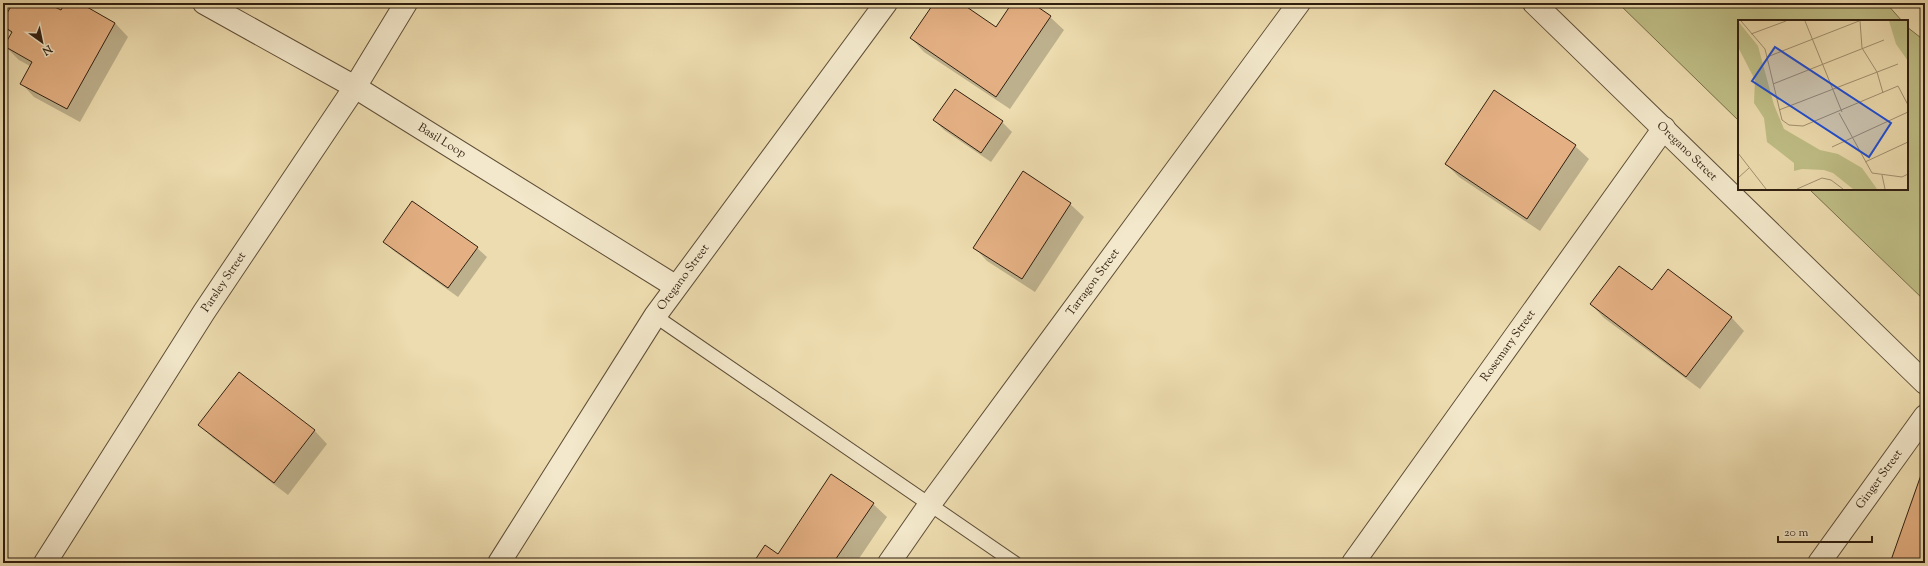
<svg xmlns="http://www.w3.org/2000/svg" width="1928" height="566" font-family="'Sorts Mill Goudy',serif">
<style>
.green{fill:#bfbe86;stroke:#786e4b}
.shadow{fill:#0003}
.building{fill:#e4b083;stroke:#301f10}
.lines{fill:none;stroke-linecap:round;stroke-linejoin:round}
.service-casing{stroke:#5f4e38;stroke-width:15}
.minor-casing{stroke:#5f4e38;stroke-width:24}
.service{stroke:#f3e8cb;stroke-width:13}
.minor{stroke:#f3e8cb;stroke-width:22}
.labels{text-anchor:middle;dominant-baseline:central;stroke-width:3.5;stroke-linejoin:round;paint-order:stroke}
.street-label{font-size:12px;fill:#301f10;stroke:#f3e8cb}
.inset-road{fill:none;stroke:#a1906f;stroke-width:1}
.view{fill:#1d4ed8;fill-opacity:0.15;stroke:#1d4ed8;stroke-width:2}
.inset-edge{fill:none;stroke:#301f10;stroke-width:2}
</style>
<rect width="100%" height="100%" fill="#eddcaf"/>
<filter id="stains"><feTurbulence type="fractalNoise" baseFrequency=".005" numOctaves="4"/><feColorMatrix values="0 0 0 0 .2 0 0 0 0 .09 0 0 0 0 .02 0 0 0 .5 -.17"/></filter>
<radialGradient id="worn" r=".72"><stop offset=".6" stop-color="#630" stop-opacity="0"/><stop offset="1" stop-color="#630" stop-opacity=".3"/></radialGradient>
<g class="green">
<polygon points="1618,3 1886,3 1902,21 1739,21 1739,121"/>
<polygon points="1907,27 1925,41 1925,301 1809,189 1907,189"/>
</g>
<g class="shadow">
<polygon points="14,3 45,3 61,12 66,3 78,3 115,23 128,37 80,122 34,97 21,83 30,66 19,60 5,46 12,34 3,25 3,22"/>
<polygon points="935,3 959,3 996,28 1014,3 1030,3 1050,17 1064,30 1010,109 924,52 911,38"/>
<polygon points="955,90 1002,122 1012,132 991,162 944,130 934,120"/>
<polygon points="1575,146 1589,159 1540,231 1459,177 1446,164"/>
<polygon points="1070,204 1084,217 1035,292 987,261 974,247"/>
<polygon points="384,242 477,248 487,257 458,297 394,251"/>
<polygon points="1652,291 1731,317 1744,331 1700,389 1604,318 1591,304"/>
<polygon points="200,425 314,430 327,444 288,495 213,438"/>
<polygon points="873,504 887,517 856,563 754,563 778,555"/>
</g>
<g class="building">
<polygon points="13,3 47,3 61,10 65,3 80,3 115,23 67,109 20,84 32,62 4,46 12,32 3,26 3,20"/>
<polygon points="934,3 961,3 996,27 1012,3 1032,3 1051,16 996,97 910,38"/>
<polygon points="955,89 1003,121 981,153 933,120"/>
<polygon points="1494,90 1576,145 1527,219 1445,164"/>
<polygon points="1023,171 1071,203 1022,279 973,248"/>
<polygon points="412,201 478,247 448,288 383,242"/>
<polygon points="1619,266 1652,290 1668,269 1732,317 1686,377 1590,304"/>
<polygon points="239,372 315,430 274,483 198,425"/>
<polygon points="831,474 874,503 833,563 753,563 765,545 778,554"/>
<polygon points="1921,475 1925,477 1925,563 1890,563"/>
</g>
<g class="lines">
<defs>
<polyline id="service" points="655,316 1015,563"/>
<g id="minor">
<path id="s1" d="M 204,3 L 355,87 L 675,286"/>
<path id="s2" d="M 1534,3 L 1925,383"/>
<path id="s3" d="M 45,563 L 204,312 L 355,87 L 406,3"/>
<path id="s4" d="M 499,563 L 655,316 L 886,3"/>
<path id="s5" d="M 889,563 L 930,504 L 1299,3"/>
<path id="s6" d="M 1353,563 L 1664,128"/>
<path id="s7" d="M 1819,563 L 1925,416"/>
</g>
</defs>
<use href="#service" class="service-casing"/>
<use href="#minor" class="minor-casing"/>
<use href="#service" class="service"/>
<use href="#minor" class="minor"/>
</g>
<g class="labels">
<g class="street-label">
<text stroke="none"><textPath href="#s1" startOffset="275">Basil Loop</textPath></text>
<text stroke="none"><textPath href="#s2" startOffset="213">Oregano Street</textPath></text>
<text stroke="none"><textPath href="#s4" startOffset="340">Oregano Street</textPath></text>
<text stroke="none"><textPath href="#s3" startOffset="333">Parsley Street</textPath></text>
<text stroke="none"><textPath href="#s5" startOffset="347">Tarragon Street</textPath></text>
<text stroke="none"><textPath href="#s6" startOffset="267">Rosemary Street</textPath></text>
<text stroke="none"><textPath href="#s7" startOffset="103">Ginger Street</textPath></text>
</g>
</g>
<g transform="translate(1738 20)">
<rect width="170" height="170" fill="#eddcaf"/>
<path d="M 0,1 L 20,26 L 36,85 L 46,109 L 82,130 L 100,134 L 124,148 L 139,169 L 115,169 L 95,153 L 86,150 L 64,149 L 56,151 L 56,143 L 29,122 L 26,98 L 16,83 L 17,60 L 0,27 ZM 151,1 L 170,1 L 170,41 L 158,24 Z" fill="#bfbe86"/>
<path class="inset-road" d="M 3,1 L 27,29 L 44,100 L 51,105 L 65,106 L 160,66 L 170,85M 67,1 L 104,92M 122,1 L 124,28 L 139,52 L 145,73M 13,14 L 48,1M 29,37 L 121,1M 35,64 L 146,20M 41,90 L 160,44M 101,93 L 134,153 L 164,157 L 170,154M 94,127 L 170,92M 0,133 L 28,169M 127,142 L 170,122M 144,155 L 147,169M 0,158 L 11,148M 59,169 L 84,158 L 93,160 L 105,169"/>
<path class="view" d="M 37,27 L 153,103 L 131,137 L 14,61 Z"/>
<rect width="170" height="170" class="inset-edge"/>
</g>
<rect width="1928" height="566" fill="none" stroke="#eddcaf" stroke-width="16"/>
<rect x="4" y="4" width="1920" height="558" fill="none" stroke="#301f10" stroke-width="2"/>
<rect x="8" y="8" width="1912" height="550" fill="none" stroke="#301f10"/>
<g transform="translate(42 42) rotate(147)" stroke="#f3e8cb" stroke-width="3" paint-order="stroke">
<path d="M0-3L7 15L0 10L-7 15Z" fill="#301f10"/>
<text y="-6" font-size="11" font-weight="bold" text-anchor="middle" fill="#301f10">N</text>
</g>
<path d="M1778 536v6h94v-6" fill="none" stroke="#301f10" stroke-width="2"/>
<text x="1784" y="536" font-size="12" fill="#301f10" stroke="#f3e8cb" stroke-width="3" paint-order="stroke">20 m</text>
<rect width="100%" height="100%" filter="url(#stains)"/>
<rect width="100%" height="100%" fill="url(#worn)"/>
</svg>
